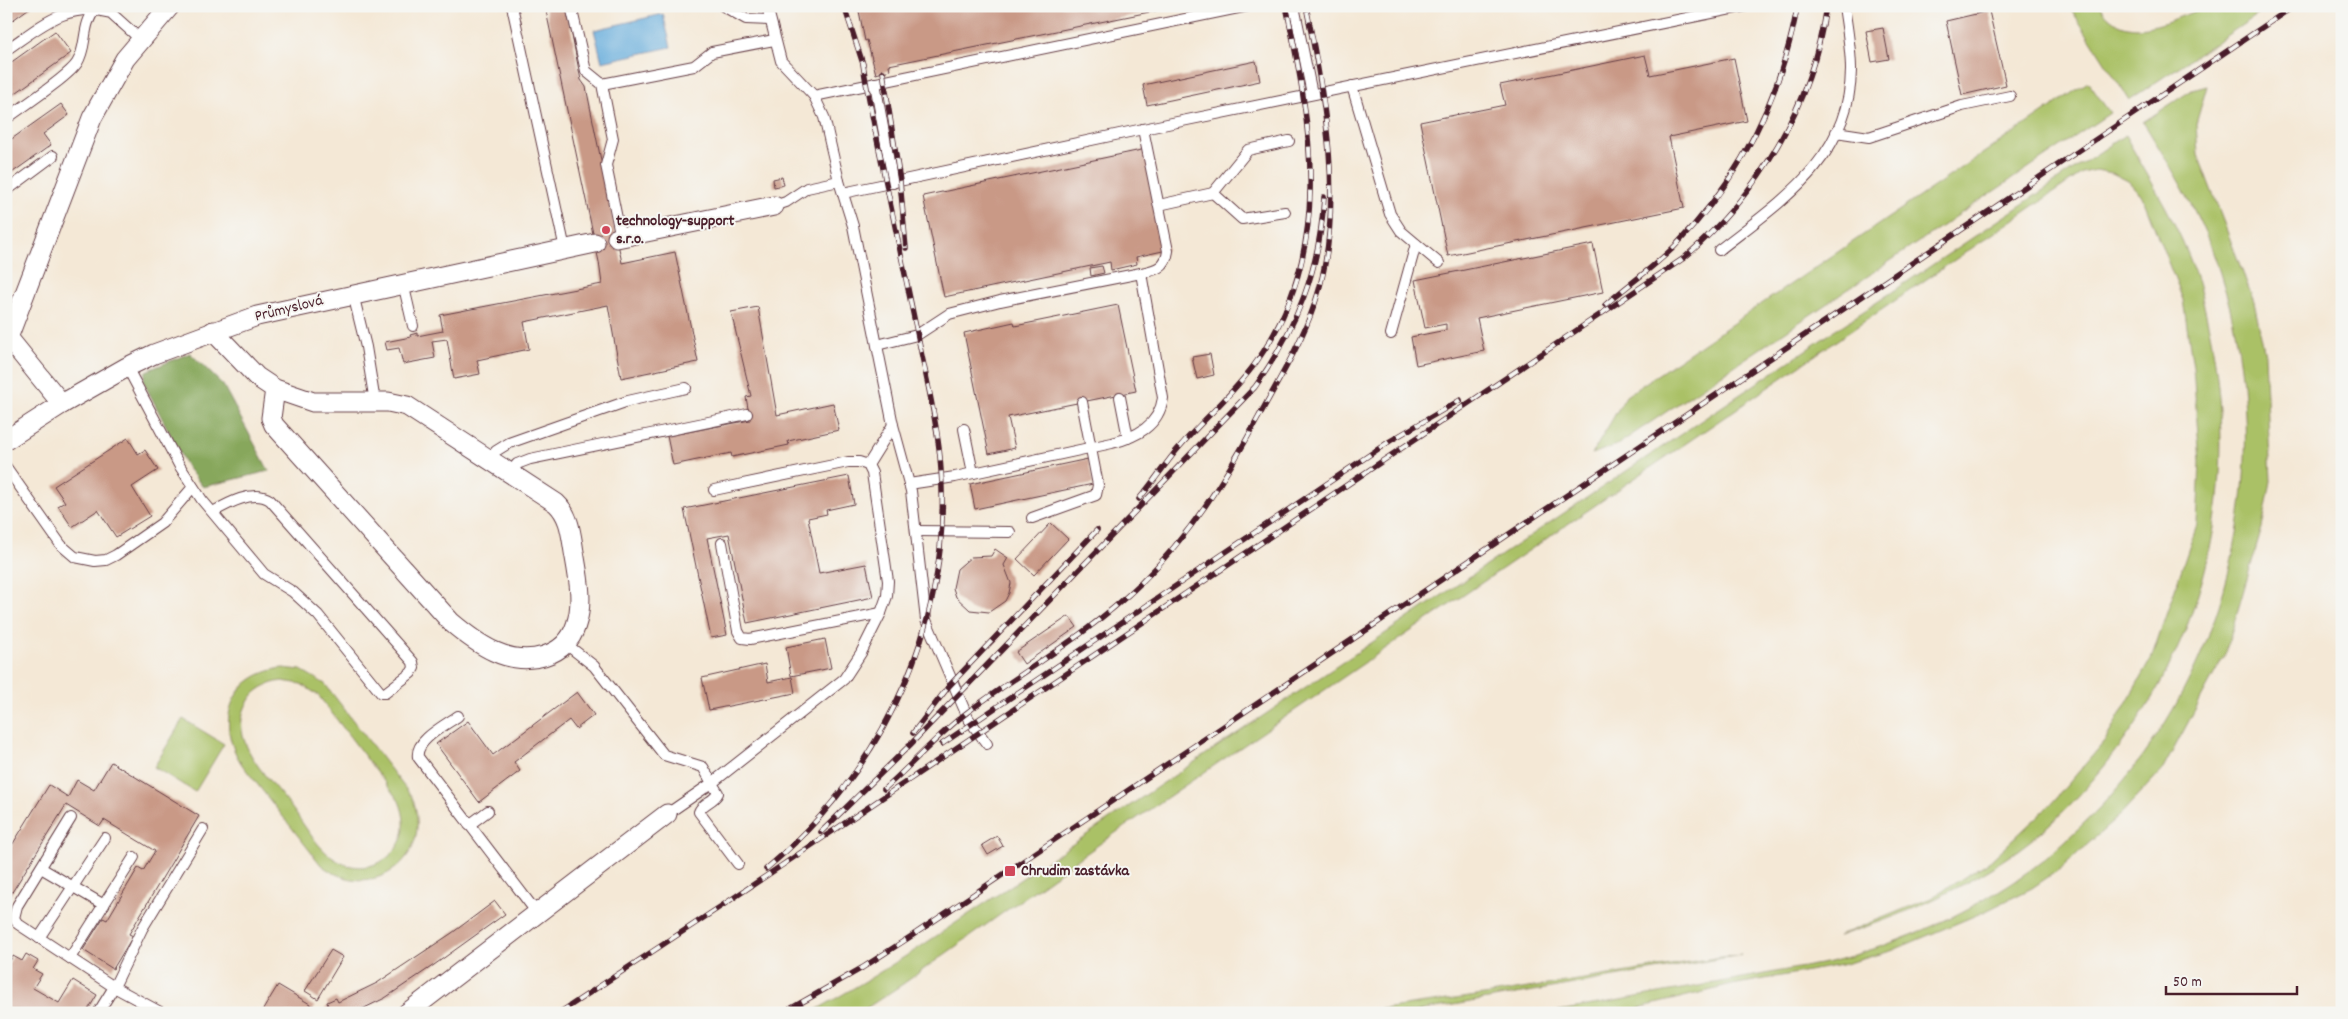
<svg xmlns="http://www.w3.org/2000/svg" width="2348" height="1019" font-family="Dekko,sans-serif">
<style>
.green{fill:#aac166;stroke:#7a7048;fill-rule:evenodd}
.forest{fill:#87a75b;stroke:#686343}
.water{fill:#64abdb;stroke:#576583}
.building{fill:#c99986}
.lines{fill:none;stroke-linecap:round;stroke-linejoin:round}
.service-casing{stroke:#643d45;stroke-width:12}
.minor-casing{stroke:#643d45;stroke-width:21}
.service{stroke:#fff;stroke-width:10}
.minor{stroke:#fff;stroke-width:19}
.rail-casing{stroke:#4a1f2b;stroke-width:5.5}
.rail{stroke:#f6f6f2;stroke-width:4;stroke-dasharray:11;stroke-linecap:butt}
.poi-dot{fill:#d1495b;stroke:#f6f6f2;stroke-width:2}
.labels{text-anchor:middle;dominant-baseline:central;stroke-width:4;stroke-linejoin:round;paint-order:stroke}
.poi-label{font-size:16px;font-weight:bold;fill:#4a1f2b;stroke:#f6f6f2;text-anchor:start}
.street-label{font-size:16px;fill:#4a1f2b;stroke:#f6f6f2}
</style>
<rect width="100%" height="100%" fill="#f6f6f2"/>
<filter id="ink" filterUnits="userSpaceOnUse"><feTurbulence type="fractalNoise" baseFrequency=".02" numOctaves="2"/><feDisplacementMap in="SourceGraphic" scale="10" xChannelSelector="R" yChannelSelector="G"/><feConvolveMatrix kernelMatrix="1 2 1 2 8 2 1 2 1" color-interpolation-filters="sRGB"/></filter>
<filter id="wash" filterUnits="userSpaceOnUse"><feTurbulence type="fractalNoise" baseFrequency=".0096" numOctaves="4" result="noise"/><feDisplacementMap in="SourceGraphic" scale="20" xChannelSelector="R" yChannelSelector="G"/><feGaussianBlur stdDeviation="1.12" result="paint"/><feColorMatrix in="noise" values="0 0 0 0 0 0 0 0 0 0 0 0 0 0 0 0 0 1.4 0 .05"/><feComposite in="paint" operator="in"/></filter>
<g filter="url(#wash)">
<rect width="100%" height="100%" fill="#f4e8d6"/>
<g class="green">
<path d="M 2069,6 L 2099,6 C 2130,51 2174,14 2213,6 C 2231,3 2253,6 2271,6 L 2129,100 Z"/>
<polygon points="2088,82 2110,113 1617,445 1592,454 1626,396"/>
<path d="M 2207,86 L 2196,124 L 2198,155 L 2254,302 L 2265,355 L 2271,481 L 2262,528 L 2225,654 L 2163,769 L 2116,819 L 2060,869 L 2032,888 L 1986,911 L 1891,951 L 1841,965 L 1732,985 L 1639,1008 L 1614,1013 L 1548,1013 L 1831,962 C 1906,941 1969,914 2033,868 C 2050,856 2065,841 2081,826 C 2229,687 2282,466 2220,273 C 2203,219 2173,170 2143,122 L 2192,90 Z"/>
<path d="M 2125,135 C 2151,183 2183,230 2198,283 C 2245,449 2221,616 2114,754 C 2087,789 2054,824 2018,850 C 1960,891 1905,915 1838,936 L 1931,898 L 1990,861 L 2051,804 L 2105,741 L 2151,659 L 2197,524 L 2200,462 L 2193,367 L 2183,300 L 2142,196 L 2128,181 L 2112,173 L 2096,170 L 2082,173 L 1108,838 L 903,984 L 859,1013 L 811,1013 L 869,979 L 917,949 Z"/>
<path d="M 283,668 L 301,670 L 325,684 L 412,797 C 436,858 372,905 321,865 L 243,766 C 214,724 229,675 283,668 ZM 282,681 L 301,684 L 318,695 L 399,801 C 406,818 407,836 394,851 C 382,866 360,871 342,863 C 320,854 305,825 291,807 C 270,779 225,740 248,702 C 255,689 268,683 282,681 Z"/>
<polygon points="183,719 224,744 195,792 154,767"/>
<polygon points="1741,955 1407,1013 1353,1013 1491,994 1721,957"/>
</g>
<polygon class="forest" points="190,353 223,385 269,471 203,487 187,467 143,381 146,371"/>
<polygon class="water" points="663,14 671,47 602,62 594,30"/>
<g id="blocks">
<g class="building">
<polygon points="6,6 32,6 6,25"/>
<polygon points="545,6 566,6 581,80 586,87 622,263 675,252 698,362 621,378 608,305 524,322 529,349 477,360 480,374 454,379 447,339 432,341 435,358 403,364 399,348 387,350 385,342 411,337 410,335 417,333 417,336 443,331 440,315 602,284 599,262"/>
<polygon points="858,6 1174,6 1174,7 889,65 890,70 876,74 867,40 865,41"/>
<polygon points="1989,11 2006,85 1962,95 1946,21"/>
<polygon points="1883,28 1889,59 1872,62 1866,31"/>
<polygon points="55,31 71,53 6,100 6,66"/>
<polygon points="1645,55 1650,75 1734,58 1747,121 1669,137 1684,208 1448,256 1420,122 1505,105 1500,85"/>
<polygon points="1256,61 1260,81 1147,105 1143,85"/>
<polygon points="61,104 69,115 43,134 51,145 6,177 6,143"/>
<polygon points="1146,149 1167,250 1136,257 1137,264 1111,270 1110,262 944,297 923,196"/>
<polygon points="782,177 784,185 774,187 773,179"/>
<polygon points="1593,244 1603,292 1477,318 1484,351 1416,365 1411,337 1446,330 1446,324 1425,328 1415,280"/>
<polygon points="1102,266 1104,273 1091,276 1090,268"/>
<polygon points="1118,305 1136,391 1008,417 1015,448 989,454 964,333 1014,322 1015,326"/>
<polygon points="758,307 777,415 833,403 839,430 788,441 789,445 732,457 731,453 673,465 667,436 750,420 746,397 751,396 731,312"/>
<polygon points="1210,354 1214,375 1197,379 1192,357"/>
<polygon points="128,438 138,454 145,450 158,470 132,487 150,516 116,537 98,510 72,527 58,506 65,502 54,486"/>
<polygon points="1088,459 1093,484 975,509 970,484"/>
<polygon points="849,476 854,504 826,510 827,514 808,518 819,573 866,564 873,597 747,623 729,534 707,538 727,635 711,638 684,509"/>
<polygon points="1051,523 1068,539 1034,575 1017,559"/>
<polygon points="995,549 1008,558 1004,565 1011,583 1009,593 1005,601 989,612 970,610 956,597 953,588 957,569 971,557 991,556"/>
<polygon points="1069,616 1077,627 1024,664 1016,652"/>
<polygon points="825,639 831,668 791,676 786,647"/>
<polygon points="765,664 768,682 792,677 795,693 709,710 702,678"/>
<polygon points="577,692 594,715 576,729 569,720 514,762 520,771 479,802 436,744 468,721 493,755"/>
<polygon points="111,762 199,816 129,934 133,936 113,969 83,950 103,918 107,920 138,868 143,871 155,851 104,820 100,826 66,805 6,902 6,855 49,785 68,797 77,780 94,790"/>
<polygon points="997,836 1003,846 988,855 982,845"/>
<polygon points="495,901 505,914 434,965 385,998 354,1013 327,1013 325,1008 328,1006 327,1002 336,998 338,1002 377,983 452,933"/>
<polygon points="331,950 343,957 318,999 305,991"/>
<polygon points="26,954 38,961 33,969 42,974 33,988 59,1003 73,980 97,995 86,1013 14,1013 7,1008 6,1010 6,967 13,956 22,961"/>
<polygon points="278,985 315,1007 311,1013 261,1013"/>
</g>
</g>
</g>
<g filter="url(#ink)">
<use href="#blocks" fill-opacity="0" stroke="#643d45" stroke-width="1"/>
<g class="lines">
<defs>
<g id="service">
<polyline points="512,6 565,249"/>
<polyline points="571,6 586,71 602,84 613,139 606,165 621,238"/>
<polyline points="723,6 746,19 770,20"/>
<polyline points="767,6 781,61 814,96 824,117 839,181 853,226 893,425 911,491 926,620 968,718 987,744"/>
<polyline points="1294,6 1312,94"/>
<path d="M 6,50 C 40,27 66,1 111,13 L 140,39"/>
<polyline points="875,83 893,183"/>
<polyline points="602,84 694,66 712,52 774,40"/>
<polyline points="1352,86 1390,214 1401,231 1439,263"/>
<polyline points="814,96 1248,6"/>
<path d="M 6,119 C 22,107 68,77 77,63 C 88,46 81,24 96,9"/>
<polyline points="1836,132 1869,137 1962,106 2010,96"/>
<polyline points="6,191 53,156"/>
<polyline points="843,193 1143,129 1746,6"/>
<polyline points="1159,205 1213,193"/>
<polyline points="774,206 786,202 807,188 839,181"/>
<polyline points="1285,212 1242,219 1213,193 1248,150 1289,141"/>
<path d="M 1719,250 C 1780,202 1850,159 1851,70 C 1851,49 1847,28 1844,6"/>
<path d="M 1141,273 C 1155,270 1166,268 1168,251 L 1143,129"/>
<polyline points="403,283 413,326"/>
<polyline points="353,294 366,347 375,402"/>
<polyline points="1391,334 1416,244"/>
<path d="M 877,345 L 917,335 L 949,314 L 1000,301 L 1141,273 L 1163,398 C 1159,426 1136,437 1112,443 L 955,477 L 909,484"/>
<path d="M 127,367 L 179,465 L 202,500 L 264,574 L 293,592 L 318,615 L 381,693 L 385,693 L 411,673 L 414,668 L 413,662 L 270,500 C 253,489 227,504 213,512"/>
<polyline points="1120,397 1128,438"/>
<polyline points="964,429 973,473"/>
<polyline points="489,460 496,451 509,443 628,401 686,388"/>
<polyline points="868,465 893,425"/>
<polyline points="6,467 61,545 75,557 95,561 106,560 116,555 162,523 193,487"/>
<polyline points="510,473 517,464 530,459 747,414"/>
<path d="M 714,490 L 848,462 L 859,462 L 868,465 L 872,473 L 888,581 L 887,596 L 881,613 L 861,653 L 844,679 L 712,783 L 718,793 C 714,802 702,803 699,812 L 738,864"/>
<polyline points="1032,518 1096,495 1098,485 1082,402"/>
<polyline points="916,531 1010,532"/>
<polyline points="722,543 738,631 742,638 750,639 881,613"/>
<polyline points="566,644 594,666 664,755 703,767 712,783 667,814"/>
<path d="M 458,716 C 446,725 415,740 418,757 L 537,913"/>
<polyline points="71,818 17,906 14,918 18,924 114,987 98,1013"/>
<polyline points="469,825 488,811"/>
<polyline points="41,868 104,905"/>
<polyline points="39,938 105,838"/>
<polyline points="70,958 134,857"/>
<polyline points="162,1013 114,987 142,929 203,829"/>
</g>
<g id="minor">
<polyline points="617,238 774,206"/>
<path d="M 213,331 L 257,377 L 275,389 L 271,418 L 274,425 L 451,622 C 477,644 509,667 544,656 C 560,651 571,641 576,625 C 584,602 578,575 574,552 C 571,534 570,516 556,503 L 407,406 L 388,402 L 313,402 L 275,389"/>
<polyline points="6,335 62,404"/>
<polyline points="6,343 92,118 125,59 170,6"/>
<polyline points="6,440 62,404 127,367 154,354 257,316 595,243"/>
<polyline points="407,1013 667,814"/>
</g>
</defs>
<use href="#service" class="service-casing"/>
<use href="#minor" class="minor-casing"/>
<use href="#service" class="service"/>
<use href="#minor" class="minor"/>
<defs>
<g id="rail">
<polyline points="883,72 900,181 906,248"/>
<path d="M 1605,305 C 1628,285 1654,267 1675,246 C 1727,192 1764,130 1785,58 C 1790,41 1795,24 1797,6"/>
<path d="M 1139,499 C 1152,484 1163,467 1176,451 C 1202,420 1233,395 1257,361 C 1334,252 1312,128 1286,6"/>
<polyline points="913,733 949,686 1097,530"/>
<polyline points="942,744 1390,441 1460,400"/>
<path d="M 884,789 C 913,764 938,734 969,711 C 1026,669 1089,634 1140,584 C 1189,536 1225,480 1257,420 C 1278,381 1301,344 1315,303 C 1346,211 1325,99 1306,6"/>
<path d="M 821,832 L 910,745 L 1255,387 C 1297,327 1320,270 1324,197"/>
<path d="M 766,869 C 887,767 956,616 940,457 C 936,416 926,377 918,337 C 907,286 897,234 886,183 C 878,143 869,104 863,64 L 844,6"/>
<path d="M 559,1013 L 723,905 L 1684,258 C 1759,193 1812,106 1826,6"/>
<polyline points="783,1013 862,968 910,937 2294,6"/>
</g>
</defs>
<use href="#rail" class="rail-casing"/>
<use href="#rail" class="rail"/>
</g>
</g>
<g class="poi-dot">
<circle cx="606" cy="230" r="5"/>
<rect x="1004" y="865" width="12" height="12" rx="2.5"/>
</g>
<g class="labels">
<g class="poi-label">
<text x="616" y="221">technology-support<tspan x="616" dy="18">s.r.o.</tspan></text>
<text x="1021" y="871">Chrudim zastávka</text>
</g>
<g class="street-label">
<text transform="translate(289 309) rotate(-14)">Průmyslová</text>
</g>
</g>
<rect width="2348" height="1019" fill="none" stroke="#f6f6f2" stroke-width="25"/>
<path d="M2166 986v8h131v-8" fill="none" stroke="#4a1f2b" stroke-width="2.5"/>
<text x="2173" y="986" font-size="15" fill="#4a1f2b" stroke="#f6f6f2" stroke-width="4" paint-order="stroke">50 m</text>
</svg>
